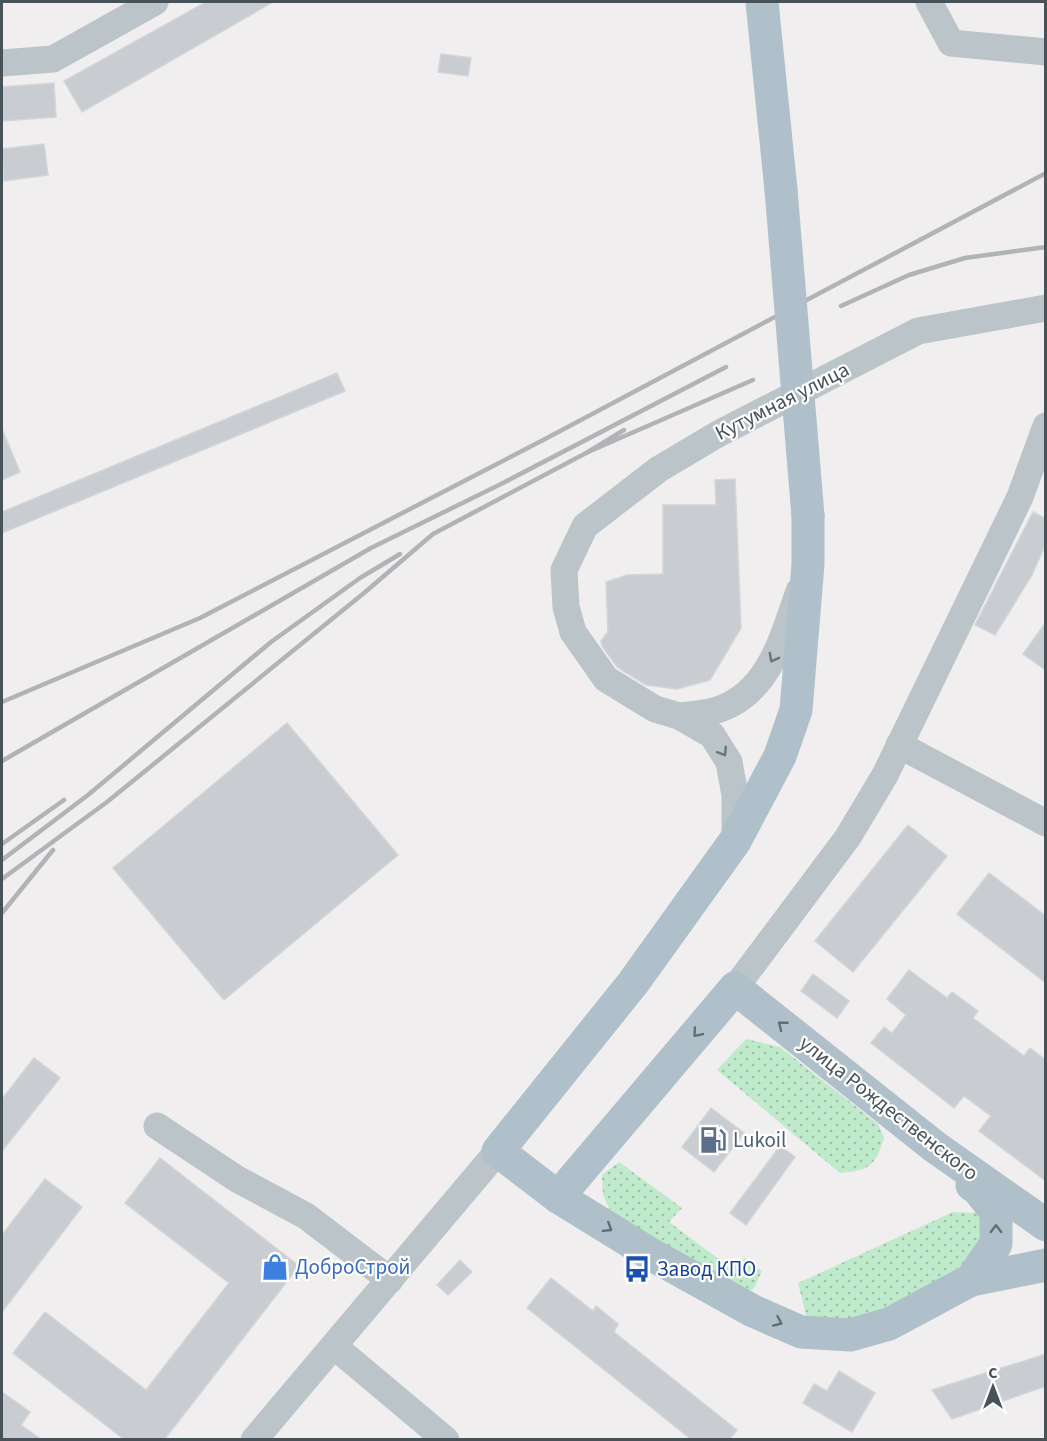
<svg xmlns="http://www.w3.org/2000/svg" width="1047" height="1441" font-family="'Source Sans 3',sans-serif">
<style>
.grass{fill:url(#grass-dots)}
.building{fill:#c9ccd0;stroke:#d2d5d9;stroke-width:1.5}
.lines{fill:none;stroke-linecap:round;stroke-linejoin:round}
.minor{stroke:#bac4c9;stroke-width:27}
.major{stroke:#b0c0ca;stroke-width:33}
.rail{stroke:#b0b4b7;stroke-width:4.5}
.major-bridge{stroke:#b0c0ca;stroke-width:33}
.oneway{stroke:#6a757b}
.oneway2{stroke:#626e75}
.labels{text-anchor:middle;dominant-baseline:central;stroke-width:4.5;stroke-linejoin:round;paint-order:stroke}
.street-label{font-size:21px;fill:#485359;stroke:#fff}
.service-label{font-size:21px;fill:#4e5e75;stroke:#fff;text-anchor:start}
.shop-label{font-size:21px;fill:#366cbe;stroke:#fff;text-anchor:start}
.transit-label{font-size:21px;fill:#164399;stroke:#fff;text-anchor:start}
</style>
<defs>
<pattern id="grass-dots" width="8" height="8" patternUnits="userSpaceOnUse" patternTransform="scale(1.5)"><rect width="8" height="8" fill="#bfeacb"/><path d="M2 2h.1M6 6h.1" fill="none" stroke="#9dc0a8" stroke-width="1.8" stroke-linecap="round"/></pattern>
</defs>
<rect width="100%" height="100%" fill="#f0eeee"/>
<g class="grass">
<path d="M 746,1039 L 780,1047 L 878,1124 L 884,1138 C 875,1167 869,1170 840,1173 L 717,1070 Z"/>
<polygon points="619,1162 682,1208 669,1222 728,1266 745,1258 762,1271 754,1288 740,1297 614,1219 603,1195 602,1175"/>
<polygon points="953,1212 978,1213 989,1230 973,1257 891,1317 809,1327 798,1283"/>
</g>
<g class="building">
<polygon points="206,2 273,2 82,112 64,81"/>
<polygon points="441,54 471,58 468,76 438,72"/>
<polygon points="54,83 56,117 2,121 2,87"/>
<polygon points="44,144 48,175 4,181 2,149"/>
<polygon points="337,373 345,391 2,533 2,512"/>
<polygon points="2,429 20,472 2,480"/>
<polygon points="735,479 741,628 710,680 677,689 646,685 617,667 602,646 601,641 608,632 606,582 627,575 663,574 663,505 716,505 715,480"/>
<polygon points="1033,512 1046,519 1046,543 1032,575 995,635 975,625"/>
<polygon points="1046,622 1046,670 1023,654"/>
<polygon points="287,723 398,855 224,1000 113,868"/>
<polygon points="908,825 947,856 853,972 815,941"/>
<polygon points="989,873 1046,916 1046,983 957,914"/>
<polygon points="909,970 947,998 952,992 978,1011 973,1018 1024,1056 1030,1048 1046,1060 1046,1181 979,1131 991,1116 964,1096 954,1108 871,1043 884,1027 892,1033 906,1015 887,999"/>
<polygon points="813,974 849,1001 837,1018 801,991"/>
<polygon points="34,1058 60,1078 2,1151 2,1099"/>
<polygon points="711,1108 744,1133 714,1172 682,1147"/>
<polygon points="780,1146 795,1157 746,1225 730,1213"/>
<polygon points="160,1158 299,1266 164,1440 125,1440 13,1353 45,1312 146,1390 229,1283 125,1203"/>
<polygon points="45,1179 82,1207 2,1312 2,1235"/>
<polygon points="460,1260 472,1272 448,1295 437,1285"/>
<polygon points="551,1278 593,1311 596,1306 618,1324 614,1332 737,1430 729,1440 692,1440 527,1308"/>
<polygon points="1046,1354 1046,1386 952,1419 932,1390"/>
<polygon points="839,1371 875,1393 852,1432 803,1403 814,1384 827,1391"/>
<polygon points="2,1392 30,1412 21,1425 42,1440 2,1440"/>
</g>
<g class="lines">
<g class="minor">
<polyline points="929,2 951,43 1046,52"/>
<polyline points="2,63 53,59 155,2"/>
<path d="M 679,716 C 692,714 707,714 720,709 C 770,691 783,636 799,591"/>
<polyline points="899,745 1046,823"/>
<polyline points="735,841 735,795 729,762 712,735 679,716 655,709 606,679 573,632 566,607 564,570 585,526 659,469 718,434 918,331 1046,308"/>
<polyline points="735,988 848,837 885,775 1020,497 1046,426"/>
<polyline points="157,1126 237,1179 306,1216 390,1280"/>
<polyline points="334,1346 446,1440"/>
<polyline points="254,1440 498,1151"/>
</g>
<g class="major">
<polyline points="762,2 781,190"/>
<polyline points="808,516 808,564 796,710 780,756 735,841 633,983 498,1151 558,1197 652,1255 753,1311 801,1332 850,1335 889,1324 971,1280 1046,1265"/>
<polyline points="558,1197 735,988 935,1147 1046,1225"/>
<polyline points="971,1280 996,1244 996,1212 978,1189 972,1185"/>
</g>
<g class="rail">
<polyline points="841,306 909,275 965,258 1046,247"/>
<polyline points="624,430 588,452 753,380"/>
<polyline points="2,702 200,618 547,438 1046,173"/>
<polyline points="2,761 371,548 503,483 726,367"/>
<polyline points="2,844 64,800"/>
<polyline points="2,860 88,795 271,642 360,578 400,554"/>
<polyline points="2,879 107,802 364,593 433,534 588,452"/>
<polyline points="2,913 53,850"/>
</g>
<polyline class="major-bridge" points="781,190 808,516"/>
</g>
<defs><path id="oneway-chevron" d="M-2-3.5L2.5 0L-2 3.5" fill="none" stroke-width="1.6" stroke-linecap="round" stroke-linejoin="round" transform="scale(1.5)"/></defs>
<g class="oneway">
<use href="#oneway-chevron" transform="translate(773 658) rotate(118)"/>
<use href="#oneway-chevron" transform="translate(723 752) rotate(58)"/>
</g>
<g class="oneway2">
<use href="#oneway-chevron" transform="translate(782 1025) rotate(-142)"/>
<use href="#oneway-chevron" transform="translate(697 1033) rotate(130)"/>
<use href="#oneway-chevron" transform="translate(608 1228) rotate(32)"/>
<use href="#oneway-chevron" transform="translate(996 1229) rotate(-90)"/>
<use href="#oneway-chevron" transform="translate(778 1322) rotate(24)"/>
</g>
<defs>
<symbol id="fuel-bare" viewBox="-9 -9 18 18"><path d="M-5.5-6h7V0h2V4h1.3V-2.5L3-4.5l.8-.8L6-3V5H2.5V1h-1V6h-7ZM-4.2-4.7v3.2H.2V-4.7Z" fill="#5c6f8a" stroke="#fff" stroke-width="2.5" paint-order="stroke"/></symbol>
<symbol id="shop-bare" viewBox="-9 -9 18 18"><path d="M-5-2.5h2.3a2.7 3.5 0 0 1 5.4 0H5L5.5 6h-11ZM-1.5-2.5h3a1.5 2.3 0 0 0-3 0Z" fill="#3f7fe0" stroke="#fff" stroke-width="2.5" paint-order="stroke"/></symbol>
<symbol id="bus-bare" viewBox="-9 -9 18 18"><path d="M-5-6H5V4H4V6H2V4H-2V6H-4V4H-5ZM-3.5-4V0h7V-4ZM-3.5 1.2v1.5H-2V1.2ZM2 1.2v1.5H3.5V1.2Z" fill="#1a4fb4" stroke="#fff" stroke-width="2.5" paint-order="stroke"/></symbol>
</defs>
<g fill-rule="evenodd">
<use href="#fuel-bare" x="694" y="1121" width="38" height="38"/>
<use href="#shop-bare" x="256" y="1248" width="38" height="38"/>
<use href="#bus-bare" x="618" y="1250" width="38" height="38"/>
</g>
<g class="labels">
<g class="street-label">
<text transform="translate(782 401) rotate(-27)">Кутумная улица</text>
<text transform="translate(889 1108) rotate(38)">улица Рождественского</text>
</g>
<g class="service-label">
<text x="733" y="1140">Lukoil</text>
</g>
<g class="shop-label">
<text x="295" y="1267">ДоброСтрой</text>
</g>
<g class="transit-label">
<text x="657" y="1269">Завод КПО</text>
</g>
</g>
<rect width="1047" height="1441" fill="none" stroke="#485359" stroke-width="6"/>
<g transform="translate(993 1387)" stroke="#ffffff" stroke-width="4.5" paint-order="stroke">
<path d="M0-4.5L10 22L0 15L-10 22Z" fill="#485359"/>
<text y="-9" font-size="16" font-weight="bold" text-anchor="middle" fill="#485359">С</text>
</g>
</svg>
